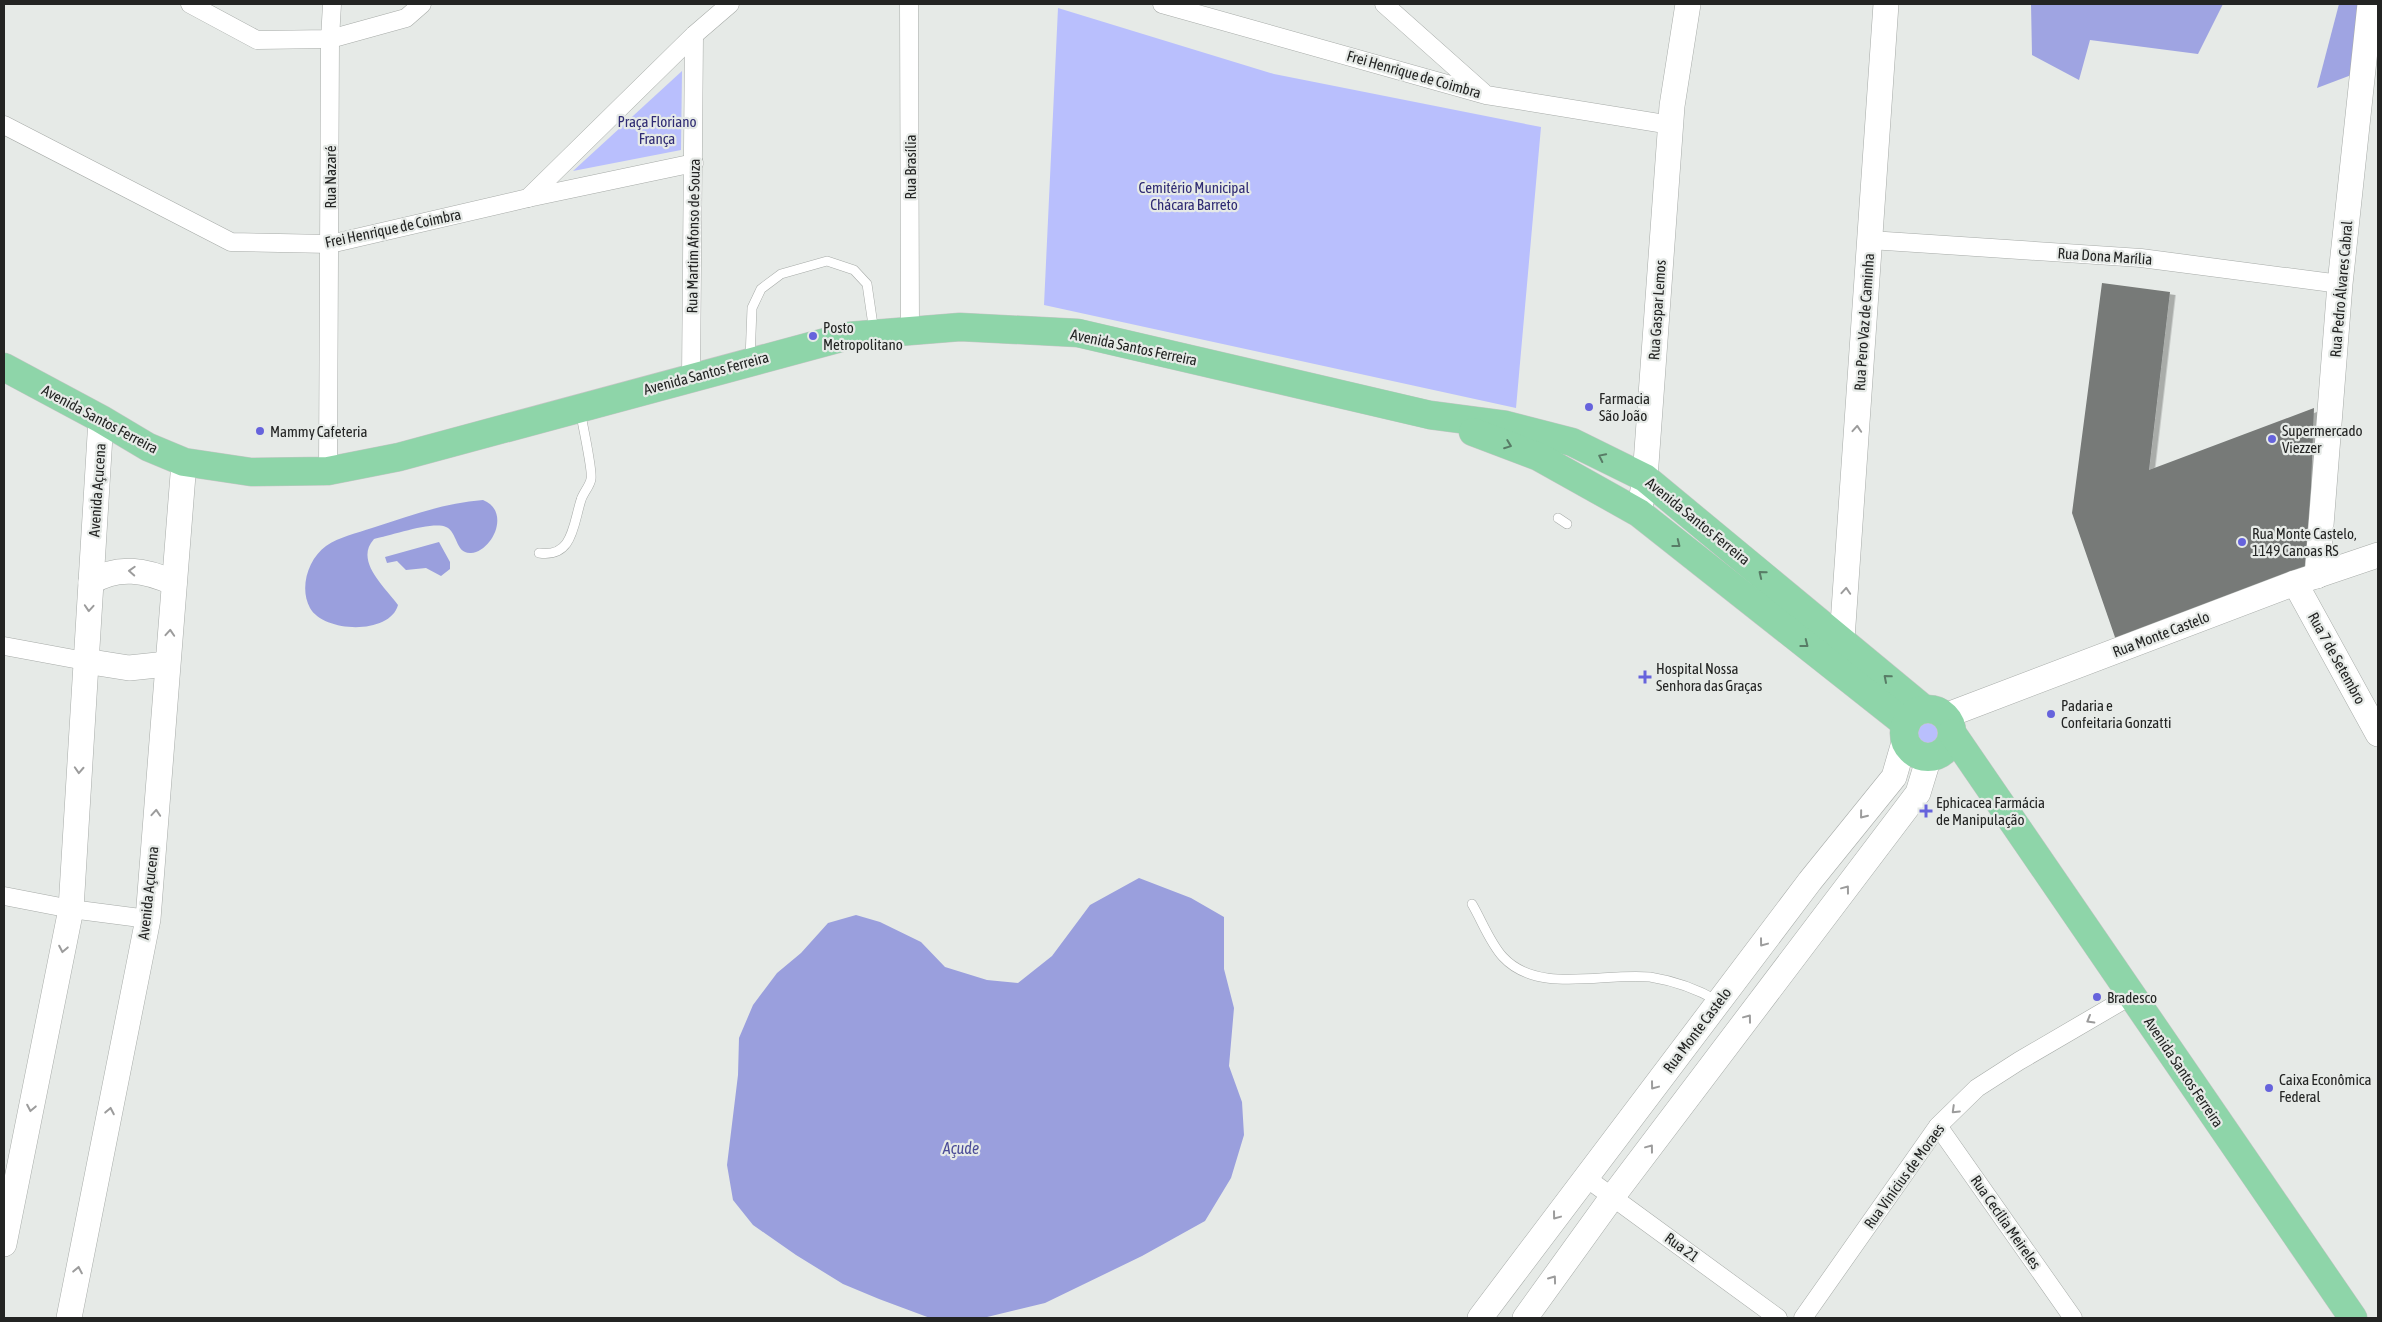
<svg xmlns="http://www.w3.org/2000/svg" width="2382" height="1322" font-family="'Asap Condensed',sans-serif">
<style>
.green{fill:#b9bffd}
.forest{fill:#9fa4e2}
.water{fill:#9a9fdd}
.building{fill:#777a78;filter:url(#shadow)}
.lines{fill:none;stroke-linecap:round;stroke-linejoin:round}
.lane-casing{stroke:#a7aba8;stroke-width:10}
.street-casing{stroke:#a7aba8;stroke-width:19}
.secondary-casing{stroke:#a7aba8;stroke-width:26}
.primary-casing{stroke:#c6c6c6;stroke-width:29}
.lane{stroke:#fff;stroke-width:9}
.street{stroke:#fff;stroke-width:18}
.secondary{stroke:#fff;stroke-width:25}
.primary{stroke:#8ed5a9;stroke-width:28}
.oneway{stroke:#9c9c9c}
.oneway2{stroke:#587c66}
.poi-dot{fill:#6663dc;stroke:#e6eae7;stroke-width:2}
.labels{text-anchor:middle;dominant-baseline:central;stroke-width:4.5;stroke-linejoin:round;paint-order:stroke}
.street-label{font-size:15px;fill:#232423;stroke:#e6eae7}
.park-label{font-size:15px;fill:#2f2b73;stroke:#e6eae7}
.poi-label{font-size:15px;fill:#232423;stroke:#e6eae7;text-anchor:start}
.water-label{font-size:16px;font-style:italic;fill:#4b4c97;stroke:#e6eae7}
</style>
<defs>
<filter id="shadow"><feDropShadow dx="5.5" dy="3" stdDeviation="0" flood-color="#0004"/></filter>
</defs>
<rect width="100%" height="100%" fill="#e6eae7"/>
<g class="green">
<polygon points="1058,8 1274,74 1541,127 1516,408 1044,305"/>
<polygon points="682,71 681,150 573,171"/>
<circle cx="1927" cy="732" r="14"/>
</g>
<g class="forest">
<polygon points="2031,4 2223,4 2198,54 2090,40 2079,80 2032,55"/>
<polygon points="2339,4 2360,4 2354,74 2317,88"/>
</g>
<g class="water">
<path d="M 483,500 C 511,511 493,551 471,553 C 455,554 458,532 446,527 C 432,521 390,536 374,539 C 354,561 385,587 398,605 C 390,635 324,633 310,608 C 299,588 308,559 326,546 C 339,537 357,533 372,528 C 409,516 444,503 483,500 Z"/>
<polygon points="439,542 450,562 450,569 441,576 426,568 406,570 397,561 387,563 385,557"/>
<polygon points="1139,878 1191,898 1224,917 1224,969 1234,1008 1229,1066 1242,1102 1244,1135 1231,1178 1205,1221 1142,1256 1045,1303 983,1318 930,1318 879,1299 843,1284 796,1255 753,1225 733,1200 727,1165 738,1075 739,1038 753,1005 777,973 801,953 828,923 856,915 880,922 921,942 945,967 987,980 1018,983 1052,956 1090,905"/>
</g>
<polygon class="building" points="2102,283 2170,292 2149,470 2314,408 2308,569 2117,643 2072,513"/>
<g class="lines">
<defs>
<g id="lane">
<polyline points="750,359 752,308 761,289 781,274 827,261 854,270 867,284 874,332"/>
<polyline points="1558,518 1567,524"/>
<path d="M 539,553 C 573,558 573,525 581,500 C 583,493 590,486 591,479 C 593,471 582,422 580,410"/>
<path d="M 1472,904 C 1482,921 1490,943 1503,957 C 1538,995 1605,972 1650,977 C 1675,981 1697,989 1718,1001"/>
</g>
<g id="street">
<polyline points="190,4 257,40 330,39 406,18 422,4"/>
<polyline points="909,4 910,331"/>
<polyline points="1162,4 1486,95 1671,125"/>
<polyline points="1384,4 1483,92"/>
<polyline points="4,125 231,242 330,244 528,198 694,35 730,4"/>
<polyline points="528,198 694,163"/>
<polyline points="1870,240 2141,258 2340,284"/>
<polyline points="691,377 694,35"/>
<polyline points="328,471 330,39 332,4"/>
<polyline points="4,646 85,661"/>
<polyline points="4,896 71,909 148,919"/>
<polyline points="1938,1126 2073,1318"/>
<polyline points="1585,1177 1778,1318"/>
<polyline points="1803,1318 1938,1126 1977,1088 2019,1061 2132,995"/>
</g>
<g id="secondary">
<polyline points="1639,513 1645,478 1672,106 1688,4"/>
<polyline points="2317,576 2340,284 2370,4"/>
<path d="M 91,582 C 118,565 146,570 174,583"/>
<polyline points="2295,583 2378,734"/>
<polyline points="1842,639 1886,4"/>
<polyline points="85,661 129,668 167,664"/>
<polyline points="1945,716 2295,583 2378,555"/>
<polyline points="4,1244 71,909 101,419"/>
<polyline points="69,1318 148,919 184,462"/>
<polyline points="1480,1318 1810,881 1894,777 1905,739"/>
<polyline points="1525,1318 1613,1196 1918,793 1929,757"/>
</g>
<g id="primary">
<polyline points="4,367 101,419 148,447 184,462 251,472 328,471 399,457 848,336 960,327 1078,333 1430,415 1506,425 1572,442 1645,478 1924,709"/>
<polyline points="1473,432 1539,457 1639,513 1906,724"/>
<circle cx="1928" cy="733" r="24"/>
<polyline points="1952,733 2353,1318"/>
</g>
</defs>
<use href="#lane" class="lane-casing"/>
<use href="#street" class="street-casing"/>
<use href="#secondary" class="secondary-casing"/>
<use href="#primary" class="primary-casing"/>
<use href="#lane" class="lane"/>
<use href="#street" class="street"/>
<use href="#secondary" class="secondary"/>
<use href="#primary" class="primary"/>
</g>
<defs><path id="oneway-chevron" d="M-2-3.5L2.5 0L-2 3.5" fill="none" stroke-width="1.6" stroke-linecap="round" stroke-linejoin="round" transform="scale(1.25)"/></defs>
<g class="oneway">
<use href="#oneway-chevron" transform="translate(1857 429) rotate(-86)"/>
<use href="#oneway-chevron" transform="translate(132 571) rotate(-177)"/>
<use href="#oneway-chevron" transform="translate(1846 591) rotate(-86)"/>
<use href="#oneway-chevron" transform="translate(89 608) rotate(94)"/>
<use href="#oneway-chevron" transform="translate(170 633) rotate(-86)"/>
<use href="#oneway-chevron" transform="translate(79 770) rotate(93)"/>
<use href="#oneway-chevron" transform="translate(156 813) rotate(-86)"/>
<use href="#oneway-chevron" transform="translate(1863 815) rotate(129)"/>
<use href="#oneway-chevron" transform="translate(1846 889) rotate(-53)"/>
<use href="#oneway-chevron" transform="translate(1763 943) rotate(127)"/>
<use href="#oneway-chevron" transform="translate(63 949) rotate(101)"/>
<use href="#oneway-chevron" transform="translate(1748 1018) rotate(-53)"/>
<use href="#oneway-chevron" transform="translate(2090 1020) rotate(150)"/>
<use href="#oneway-chevron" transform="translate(1654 1086) rotate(127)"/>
<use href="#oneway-chevron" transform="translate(31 1108) rotate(101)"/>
<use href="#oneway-chevron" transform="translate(1955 1110) rotate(136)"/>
<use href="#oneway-chevron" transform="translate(110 1111) rotate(-79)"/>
<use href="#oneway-chevron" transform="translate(1650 1148) rotate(-53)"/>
<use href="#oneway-chevron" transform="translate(1556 1216) rotate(127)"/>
<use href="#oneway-chevron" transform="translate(78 1270) rotate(-79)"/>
<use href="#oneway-chevron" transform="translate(1553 1279) rotate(-54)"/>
</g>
<g class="oneway2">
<use href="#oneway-chevron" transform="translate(1508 445) rotate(21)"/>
<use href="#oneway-chevron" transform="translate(1602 457) rotate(-154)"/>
<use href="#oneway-chevron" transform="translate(1677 544) rotate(38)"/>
<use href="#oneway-chevron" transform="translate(1762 574) rotate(-141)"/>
<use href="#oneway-chevron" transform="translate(1805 644) rotate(38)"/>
<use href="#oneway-chevron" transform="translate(1887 678) rotate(-139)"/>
</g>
<g class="poi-dot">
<circle cx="813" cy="336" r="5"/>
<circle cx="1589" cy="407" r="5"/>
<circle cx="260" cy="431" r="5"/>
<circle cx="2272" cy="439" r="5"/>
<circle cx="2242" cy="542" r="5"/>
<path d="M1642.5 669.5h5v5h5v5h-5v5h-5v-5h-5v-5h5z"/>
<circle cx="2051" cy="714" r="5"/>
<path d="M1923.5 803.5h5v5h5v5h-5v5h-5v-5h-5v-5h5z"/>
<circle cx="2097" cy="997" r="5"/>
<circle cx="2269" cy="1088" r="5"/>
</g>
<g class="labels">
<g class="street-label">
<text transform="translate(1414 74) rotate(16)">Frei Henrique de Coimbra</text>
<text transform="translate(910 167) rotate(-90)">Rua Brasília</text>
<text transform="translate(330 177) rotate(-90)">Rua Nazaré</text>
<text transform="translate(393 228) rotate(-12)">Frei Henrique de Coimbra</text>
<text transform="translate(693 236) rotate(-89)">Rua Martim Afonso de Souza</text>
<text transform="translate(2105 256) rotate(4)">Rua Dona Marília</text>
<text transform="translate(2341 289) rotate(-85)">Rua Pedro Álvares Cabral</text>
<text transform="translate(1657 310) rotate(-86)">Rua Gaspar Lemos</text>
<text transform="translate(1864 322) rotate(-86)">Rua Pero Vaz de Caminha</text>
<text transform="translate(1134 347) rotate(12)">Avenida Santos Ferreira</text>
<text transform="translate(706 373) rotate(-15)">Avenida Santos Ferreira</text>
<text transform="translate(100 419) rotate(28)">Avenida Santos Ferreira</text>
<text transform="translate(97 490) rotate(-86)">Avenida Açucena</text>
<text transform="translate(1698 521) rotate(39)">Avenida Santos Ferreira</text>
<text transform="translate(2161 634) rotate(-21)">Rua Monte Castelo</text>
<text transform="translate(2337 658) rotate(61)">Rua 7 de Setembro</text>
<text transform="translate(148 893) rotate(-84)">Avenida Açucena</text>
<text transform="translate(1697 1030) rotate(-53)">Rua Monte Castelo</text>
<text transform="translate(2184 1072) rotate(56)">Avenida Santos Ferreira</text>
<text transform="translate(1904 1176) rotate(-54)">Rua Vinícius de Moraes</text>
<text transform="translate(2006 1222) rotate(55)">Rua Cecília Meireles</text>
<text transform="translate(1682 1247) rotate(36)">Rua 21</text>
</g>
<g class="park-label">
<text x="657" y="121">Praça Floriano<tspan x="657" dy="17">França</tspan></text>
<text x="1194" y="187">Cemitério Municipal<tspan x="1194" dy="17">Chácara Barreto</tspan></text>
</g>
<g class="poi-label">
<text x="823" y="327">Posto<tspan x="823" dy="17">Metropolitano</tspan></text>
<text x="1599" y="398">Farmacia<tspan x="1599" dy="17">São João</tspan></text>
<text x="2282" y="430">Supermercado<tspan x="2282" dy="17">Viezzer</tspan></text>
<text x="270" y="431">Mammy Cafeteria</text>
<text x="2252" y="533">Rua Monte Castelo,<tspan x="2252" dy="17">1149 Canoas RS</tspan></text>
<text x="1656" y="668">Hospital Nossa<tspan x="1656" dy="17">Senhora das Graças</tspan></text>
<text x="2061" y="705">Padaria e<tspan x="2061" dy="17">Confeitaria Gonzatti</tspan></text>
<text x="1936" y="802">Ephicacea Farmácia<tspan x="1936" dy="17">de Manipulação</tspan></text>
<text x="2107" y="997">Bradesco</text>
<text x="2279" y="1079">Caixa Econômica<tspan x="2279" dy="17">Federal</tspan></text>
</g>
<g class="water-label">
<text x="961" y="1148">Açude</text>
</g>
</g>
<rect width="2382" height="1322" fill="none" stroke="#232423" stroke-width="10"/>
</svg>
